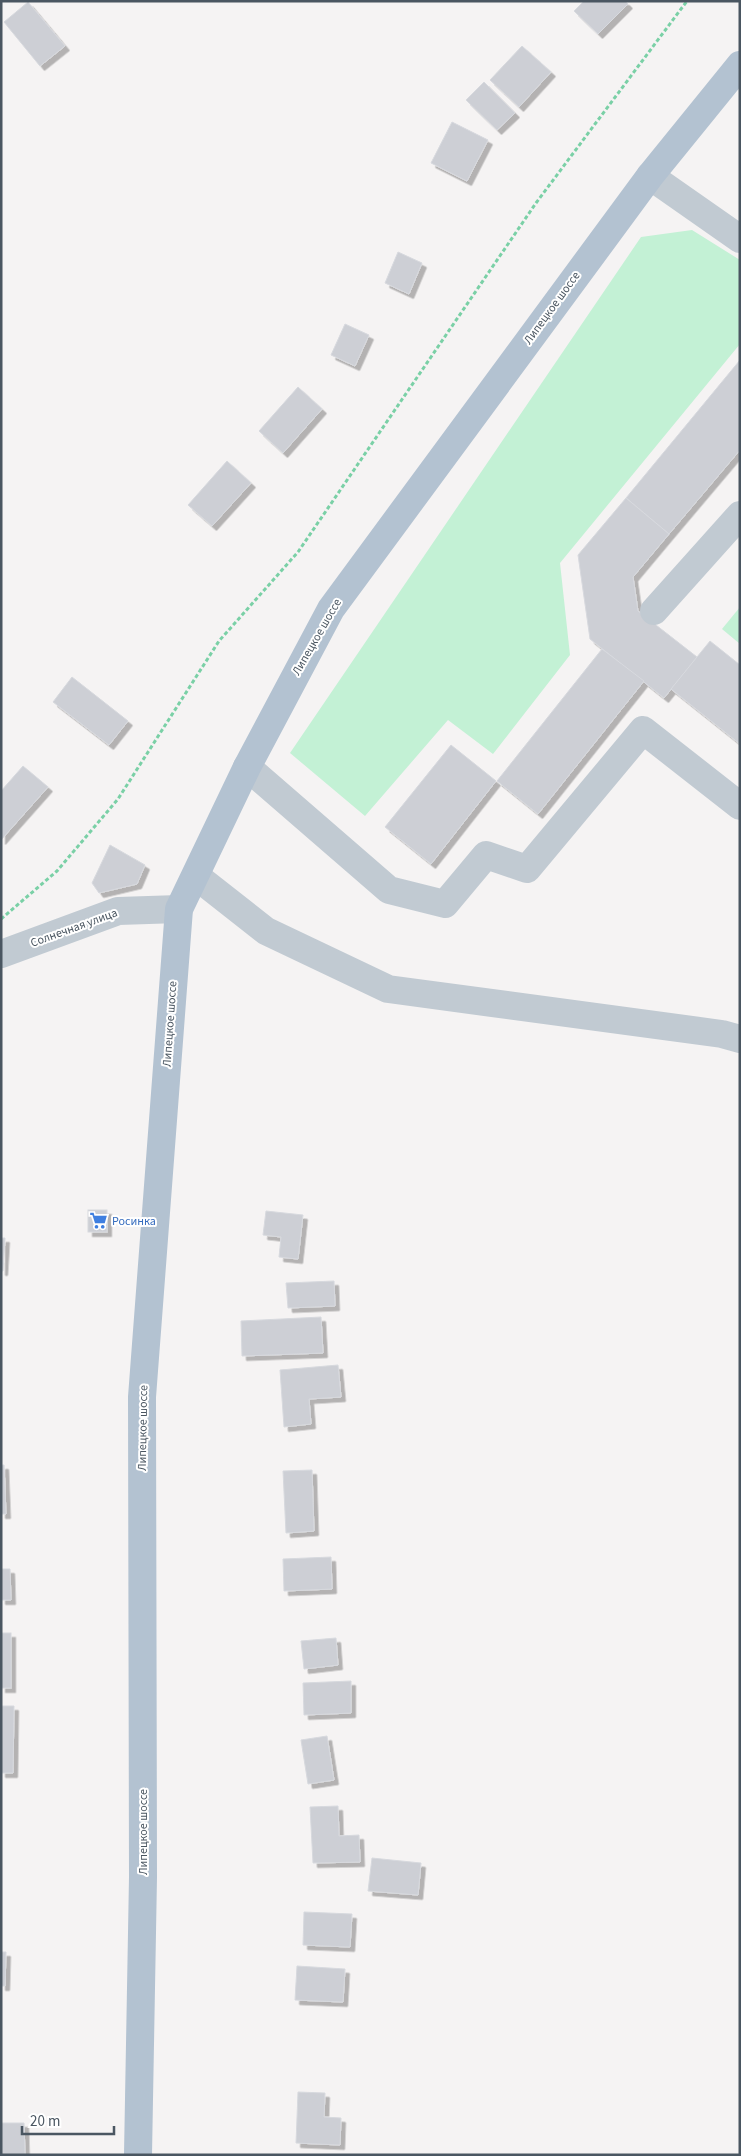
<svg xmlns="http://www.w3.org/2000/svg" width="741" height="2156" font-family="'Source Sans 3',sans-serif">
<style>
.green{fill:#c3f1d5}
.building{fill:#cdcfd5;stroke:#d7d9de;filter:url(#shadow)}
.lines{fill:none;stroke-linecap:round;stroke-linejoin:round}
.path{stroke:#7ad0a6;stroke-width:3;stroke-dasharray:4 2.5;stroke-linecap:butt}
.minor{stroke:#c1cad2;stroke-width:28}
.major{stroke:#b3c2d1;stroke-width:28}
.labels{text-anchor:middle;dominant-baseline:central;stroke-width:4;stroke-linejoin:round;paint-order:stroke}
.street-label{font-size:12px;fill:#4a5661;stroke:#fff}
.shop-label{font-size:12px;fill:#366cbe;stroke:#fff;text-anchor:start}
</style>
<defs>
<filter id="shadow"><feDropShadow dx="4.5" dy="4.5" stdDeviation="0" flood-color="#0004"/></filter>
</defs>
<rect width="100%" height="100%" fill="#f5f3f3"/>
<g class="green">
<polygon points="692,230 740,260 740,344 560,563 570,655 493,754 448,720 365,816 290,753 641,237"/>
<polygon points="740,607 740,644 722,629"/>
</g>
<g class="building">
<polygon points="584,1 625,1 628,4 598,34 574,11"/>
<polygon points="28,2 65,46 40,66 4,22"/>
<polygon points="522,46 551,72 519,107 490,80"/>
<polygon points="484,82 515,113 497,130 466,100"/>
<polygon points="452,122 488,140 467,181 431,163"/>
<polygon points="398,252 422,263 409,294 385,283"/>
<polygon points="345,324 369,335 355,366 331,355"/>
<polygon points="740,360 740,450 669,534 626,498"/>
<polygon points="298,387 322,409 283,453 259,431"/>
<polygon points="227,461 251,483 212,526 188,505"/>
<polygon points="626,498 669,534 633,577 638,611 697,657 664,698 590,639 578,555"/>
<polygon points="710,641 740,665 740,744 671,689"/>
<polygon points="602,649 644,681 538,814 497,781"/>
<polygon points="72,677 128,721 109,745 53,702"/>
<polygon points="451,745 496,781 431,864 385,827"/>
<polygon points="23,766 48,787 1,840 1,791"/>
<polygon points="110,845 145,865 137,884 99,893 92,883"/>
<rect x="88" y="1210" width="19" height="22"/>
<polygon points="266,1211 303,1215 298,1259 279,1257 281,1237 263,1235"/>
<polygon points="1,1238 5,1238 3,1271 1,1271"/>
<polygon points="334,1281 335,1306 288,1308 286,1283"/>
<polygon points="321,1317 323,1353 242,1356 241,1321"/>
<polygon points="338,1365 341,1397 309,1399 311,1424 284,1427 280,1370"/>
<polygon points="1,1465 4,1465 6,1514 1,1514"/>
<polygon points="312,1470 314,1531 286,1533 283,1471"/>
<polygon points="331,1557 332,1589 284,1591 283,1559"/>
<polygon points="1,1569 10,1569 11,1600 1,1600"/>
<rect x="1" y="1633" width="10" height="55"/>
<polygon points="336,1638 338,1665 304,1669 301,1641"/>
<polygon points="351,1681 351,1713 304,1715 303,1683"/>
<polygon points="1,1706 14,1706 13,1773 1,1773"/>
<polygon points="327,1736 334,1780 308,1784 301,1740"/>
<polygon points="338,1806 339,1836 359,1835 360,1862 313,1863 310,1807"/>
<polygon points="372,1858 421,1863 418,1895 368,1891"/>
<polygon points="304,1912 352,1914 350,1947 303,1945"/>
<polygon points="1,1952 6,1952 5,1986 1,1986"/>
<polygon points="297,1966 345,1969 343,2002 295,2000"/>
<polygon points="298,2092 325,2093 324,2117 341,2118 340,2145 296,2143"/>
<polygon points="1,2123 24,2123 25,2155 1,2155"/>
</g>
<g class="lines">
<polyline class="path" points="1,919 57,871 118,799 219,641 298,552 536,203 687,1"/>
<g class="minor">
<polyline points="650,176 740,239"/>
<polyline points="654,611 740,515"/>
<polyline points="247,767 389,890 445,904 486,855 527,869 643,730 740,806"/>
<polyline points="196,876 266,931 388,989 722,1034 740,1039"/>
<polyline points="1,954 118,911 179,909"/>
</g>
<polyline class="major" points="138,2155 143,1877 142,1397 179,909 247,767 331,609 650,176 740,65"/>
</g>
<defs>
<symbol id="supermarket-bare" viewBox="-9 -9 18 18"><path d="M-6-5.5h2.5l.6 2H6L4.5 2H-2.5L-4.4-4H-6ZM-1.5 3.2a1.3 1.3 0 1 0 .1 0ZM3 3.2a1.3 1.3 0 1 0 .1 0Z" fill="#3f7fe0" stroke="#fff" stroke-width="2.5" paint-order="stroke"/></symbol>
</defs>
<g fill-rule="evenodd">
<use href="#supermarket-bare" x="86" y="1208" width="25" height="25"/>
</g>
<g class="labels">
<g class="street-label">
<text transform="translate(552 308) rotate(-54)">Липецкое шоссе</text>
<text transform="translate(317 637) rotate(-60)">Липецкое шоссе</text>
<text transform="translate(74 928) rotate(-20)">Солнечная улица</text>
<text transform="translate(170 1024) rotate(-86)">Липецкое шоссе</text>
<text transform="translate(143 1428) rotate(-89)">Липецкое шоссе</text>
<text transform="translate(143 1832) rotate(-90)">Липецкое шоссе</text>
</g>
<g class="shop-label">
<text x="112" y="1221">Росинка</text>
</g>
</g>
<rect width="741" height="2156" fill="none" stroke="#4a5661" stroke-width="5"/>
<path d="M22 2126v8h92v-8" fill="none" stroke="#4a5661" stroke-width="2.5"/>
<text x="30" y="2126" font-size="15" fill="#4a5661" stroke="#ffffff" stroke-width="4" paint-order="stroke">20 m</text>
</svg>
